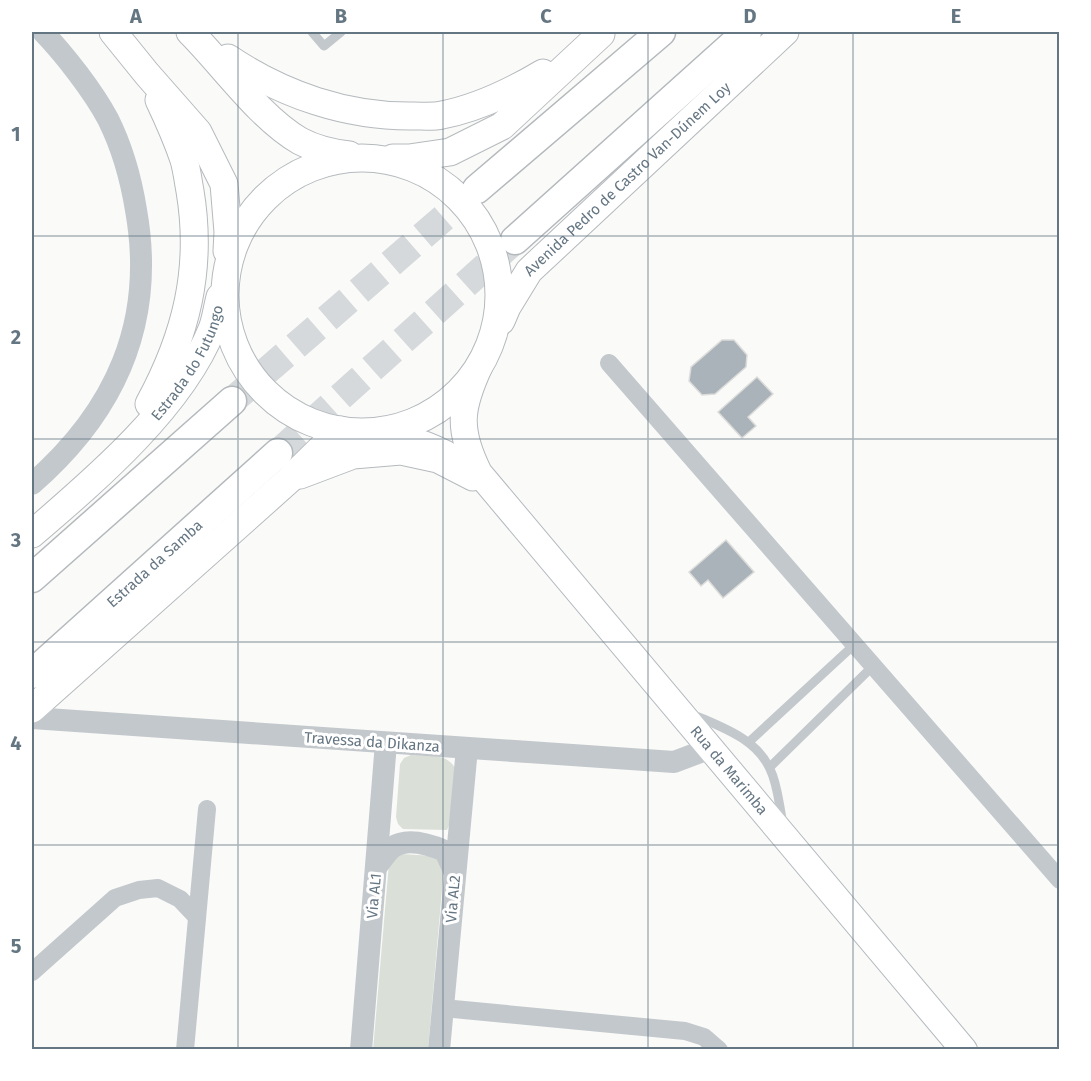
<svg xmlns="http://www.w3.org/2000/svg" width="1091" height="1081" font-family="'Fira Sans',sans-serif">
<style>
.green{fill:#dadfd7}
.building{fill:#aab3b9;stroke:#dcdcda;stroke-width:1.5}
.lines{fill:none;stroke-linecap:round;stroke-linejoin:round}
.trunk-tunnel{stroke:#d5d9db;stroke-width:28;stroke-dasharray:28 14;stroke-linecap:butt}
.secondary-casing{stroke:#b3babf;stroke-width:28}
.primary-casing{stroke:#b5babe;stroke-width:29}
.trunk-casing{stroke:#b4b9bd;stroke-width:31}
.service{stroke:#c3c8cc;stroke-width:9}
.minor{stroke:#c3c8cc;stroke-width:18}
.tertiary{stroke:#c3c8cc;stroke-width:22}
.secondary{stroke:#fff;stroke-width:26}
.primary{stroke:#fff;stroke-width:27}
.trunk{stroke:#fff;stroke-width:28}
.grid{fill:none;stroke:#657683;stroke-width:1.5;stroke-opacity:0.55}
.labels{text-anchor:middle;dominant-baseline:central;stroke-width:6;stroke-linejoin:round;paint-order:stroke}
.street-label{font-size:15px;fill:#657683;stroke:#fff}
.neatline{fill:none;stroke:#657683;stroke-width:2}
.grid-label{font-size:20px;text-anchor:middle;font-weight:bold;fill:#657683}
</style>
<rect width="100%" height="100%" fill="#fafaf8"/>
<g class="green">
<path d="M 411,755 C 427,756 447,753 455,768 L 450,823 L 447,830 L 403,829 L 398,824 L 396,817 L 400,764 L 404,758 Z"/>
<polygon points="401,854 434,856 444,867 428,1049 373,1050 389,863"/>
</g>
<g class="building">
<polygon points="722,340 734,340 747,355 746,367 715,394 702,395 689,381 691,367"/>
<polygon points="757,377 773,394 748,417 756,426 742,438 718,412"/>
<polygon points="726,540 754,572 723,598 708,580 701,586 689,572"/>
</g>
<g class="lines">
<g class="trunk-tunnel">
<polyline points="232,401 477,189"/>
<polyline points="278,453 515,240"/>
</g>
<defs>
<g id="secondary">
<path id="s1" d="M 480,365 C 460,408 457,429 479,473 L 964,1050"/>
<path d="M 363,432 C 395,435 417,439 446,454"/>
</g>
<g id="primary">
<polyline points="113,32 147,74 198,132 224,184 228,232 227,251"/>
<path d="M 190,32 C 223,65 260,118 300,141 C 315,149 332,153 349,155"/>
<path d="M 228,58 C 283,95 347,117 414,116 C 423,116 433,117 442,115 C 478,108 511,92 543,73"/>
<circle cx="362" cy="295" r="137"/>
<polyline points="393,158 409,158 450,152 502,126 601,34"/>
<path id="s2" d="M 501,321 L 507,307 L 529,271 L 785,32"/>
<path d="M 149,404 C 186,336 203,269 190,191 C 188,181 187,170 184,160 C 177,139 168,119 159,100"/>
<polyline points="300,475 353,455 401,451 438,459 473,477"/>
<path id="s3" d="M 32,534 C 95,480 181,407 212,329 C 216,319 217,308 220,297"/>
<polyline points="32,709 290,479 340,430"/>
</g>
<g id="trunk">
<polyline points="477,189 661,32"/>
<polyline points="515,240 747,32"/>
<polyline points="32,578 232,401"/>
<path id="s4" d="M 32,674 L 278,453"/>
</g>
</defs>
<use href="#secondary" class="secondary-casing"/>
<use href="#primary" class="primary-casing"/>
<use href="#trunk" class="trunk-casing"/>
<g class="service">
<polyline points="312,32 324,46 341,32"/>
<path d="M 692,714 C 721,727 756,738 770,769 C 778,785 779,806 783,823"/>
<polyline points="750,741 854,645"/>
<polyline points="770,767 873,666"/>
</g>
<g class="minor">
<polyline points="609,363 1060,880"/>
<polyline points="32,972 115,898 139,890 158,888 180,899 197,917"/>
<polyline points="443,1008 685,1031 704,1037 719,1050"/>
<polyline points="185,1050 207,809"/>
</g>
<g class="tertiary">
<path d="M 32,484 C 116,411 156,322 136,210 C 131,179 122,147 108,119 C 93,91 65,55 43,32"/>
<polyline points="32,718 674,762 711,748"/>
<path d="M 377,866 C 382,860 387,851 393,847 C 408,837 431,845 445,851 L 455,873"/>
<polyline points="361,1050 386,743"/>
<polyline points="439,1050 467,748"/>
</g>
<use href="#secondary" class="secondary"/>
<use href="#primary" class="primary"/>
<use href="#trunk" class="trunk"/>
</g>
<path class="grid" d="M 238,32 L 238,1050M 443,32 L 443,1050M 648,32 L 648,1050M 853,32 L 853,1050M 32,236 L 1060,236M 32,439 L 1060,439M 32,642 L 1060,642M 32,845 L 1060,845"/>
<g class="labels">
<g class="street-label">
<text stroke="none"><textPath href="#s2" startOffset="192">Avenida Pedro de Castro Van-Dúnem Loy</textPath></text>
<text stroke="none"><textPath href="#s3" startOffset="234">Estrada do Futungo</textPath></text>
<text stroke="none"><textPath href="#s4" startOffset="165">Estrada da Samba</textPath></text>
<text transform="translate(372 742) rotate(4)">Travessa da Dikanza</text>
<text stroke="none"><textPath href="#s1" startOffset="502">Rua da Marimba</textPath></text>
<text transform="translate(374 896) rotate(-85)">Via AL1</text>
<text transform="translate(453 899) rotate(-85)">Via AL2</text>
</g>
</g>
<rect width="1091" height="1081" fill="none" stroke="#ffffff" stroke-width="66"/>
<rect x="33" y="33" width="1025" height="1015" class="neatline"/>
<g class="grid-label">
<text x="136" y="23">A</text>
<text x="341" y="23">B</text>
<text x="546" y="23">C</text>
<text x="750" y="23">D</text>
<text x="956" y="23">E</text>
<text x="16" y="141">1</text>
<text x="16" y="344">2</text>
<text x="16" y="547">3</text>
<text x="16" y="750">4</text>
<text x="16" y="953">5</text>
</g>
</svg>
